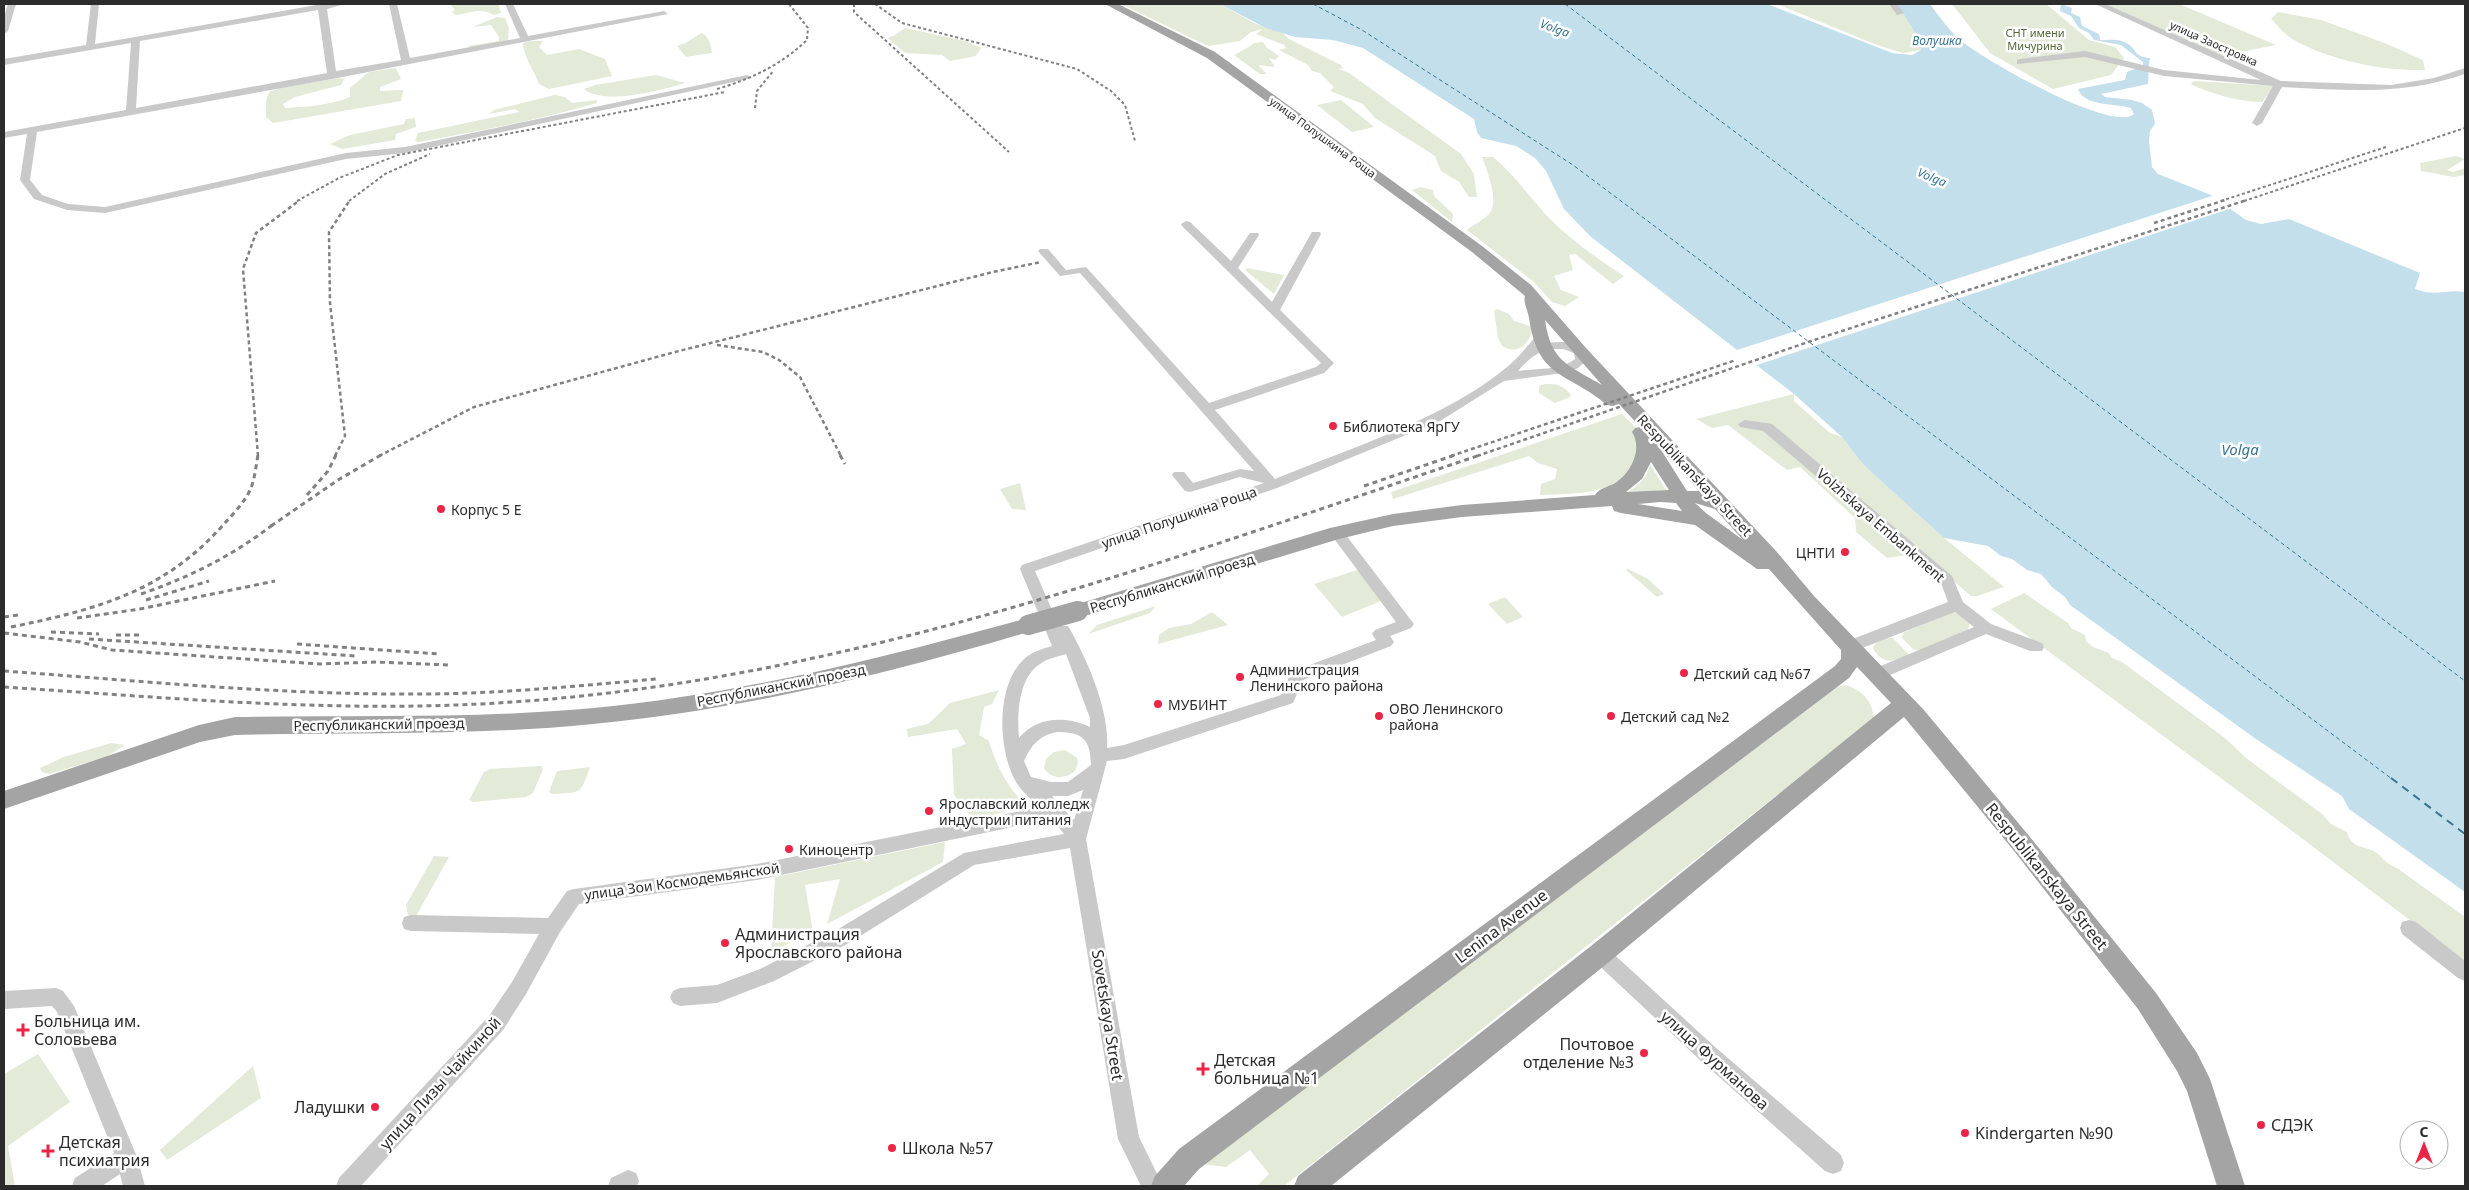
<svg xmlns="http://www.w3.org/2000/svg" width="2469" height="1190" font-family="'Noto Sans',sans-serif">
<style>
.green{fill:#e3ead8}
.water{fill:#c3dfec}
.pier{fill:#fff}
.lines{fill:none;stroke-linecap:round;stroke-linejoin:round}
.ferry-far1{stroke:#387590;stroke-width:1;stroke-dasharray:4 3;stroke-linecap:butt}
.ferry{stroke:#387590;stroke-width:2;stroke-dasharray:8 6;stroke-linecap:butt}
.minor{fill:#c9c9c9;fill-rule:evenodd}
.major{fill:#a4a4a4;fill-rule:evenodd}
.rail-far2{stroke:#818181;stroke-width:2;stroke-dasharray:3 2.5;stroke-linecap:butt}
.rail-far1{stroke:#818181;stroke-width:2.5;stroke-dasharray:4 3;stroke-linecap:butt}
.rail{stroke:#818181;stroke-width:3;stroke-dasharray:5 4;stroke-linecap:butt}
.major-bridge{stroke:#a4a4a4;stroke-width:20}
.poi-dot{fill:#eb2545;stroke:#fff;stroke-width:2}
.labels{text-anchor:middle;dominant-baseline:central;stroke-width:5;stroke-linejoin:round;paint-order:stroke}
.far-park-label{font-size:11px;fill:#536838;stroke:#fff}
.far-street-label{font-size:11px;fill:#2c2c2c;stroke:#fff}
.far-water-label{font-size:12px;font-style:italic;fill:#387590;stroke:#fff}
.poi-label{font-size:14px;fill:#2c2c2c;stroke:#fff;text-anchor:start}
.street-label{font-size:14px;fill:#2c2c2c;stroke:#fff}
.water-label{font-size:15px;font-style:italic;fill:#387590;stroke:#fff}
.near-street-label{font-size:16px;fill:#2c2c2c;stroke:#fff}
.near-poi-label{font-size:16px;fill:#2c2c2c;stroke:#fff;text-anchor:start}
</style>
<rect width="100%" height="100%" fill="#fff"/>
<g class="green">
<path d="M 450,4 L 498,4 L 501,13 L 494,15 C 481,7 470,13 456,15 L 452,12 L 455,10 Z"/>
<polygon points="1121,4 1220,4 1256,24 1283,33 1289,39 1341,65 1343,69 1318,67 1336,68 1349,73 1461,154 1474,174 1477,197 1469,197 1459,182 1441,171 1435,156 1375,118 1363,104 1330,91 1334,87 1320,73 1312,71 1308,65 1279,50 1286,48 1284,45 1256,34 1263,29 1251,32 1240,41 1208,46"/>
<polygon points="1777,4 1897,4 1916,34 1921,50 1903,53 1877,45"/>
<polygon points="1952,4 2046,4 2089,40 2115,47 2124,58 2111,75 2053,89 1990,53"/>
<polygon points="2104,4 2179,4 2276,45 2220,56"/>
<path d="M 2278,12 L 2321,20 L 2387,44 L 2423,60 L 2425,70 C 2382,71 2332,61 2294,40 C 2285,35 2278,26 2271,19 Z"/>
<polygon points="497,17 505,18 509,28 508,41 472,48 468,46 499,41 499,37 491,25 473,27"/>
<polygon points="905,28 965,41 981,48 976,56 950,61 942,55 905,53 888,38 895,35"/>
<path d="M 702,33 C 709,37 711,45 712,53 L 686,57 L 677,46 C 688,43 692,38 702,33 Z"/>
<path d="M 529,41 L 543,41 L 539,47 L 547,55 L 579,49 L 605,59 L 612,76 L 549,89 L 539,84 C 534,69 524,59 523,43 Z"/>
<polygon points="1263,42 1266,47 1279,56 1275,60 1269,58 1275,67 1258,65 1267,74 1260,74 1234,55 1249,47 1254,43"/>
<path d="M 396,68 L 401,79 L 380,87 L 380,91 L 403,90 L 401,101 L 273,123 L 266,117 L 266,102 L 269,92 L 280,88 L 338,78 L 344,79 L 341,85 L 295,97 L 283,104 L 285,108 C 306,107 331,105 350,97 L 350,88 L 369,72 Z"/>
<path d="M 656,75 L 685,83 C 663,90 603,106 584,89 L 595,85 Z"/>
<path d="M 2195,81 L 2275,86 L 2262,102 C 2240,102 2213,94 2192,85 L 2191,83 Z"/>
<path d="M 555,95 L 565,97 L 572,103 L 597,100 L 597,103 C 539,120 478,131 418,142 L 415,141 L 418,133 L 519,112 L 515,109 L 489,114 L 494,110 Z"/>
<polygon points="1341,100 1374,127 1352,132 1317,105"/>
<polygon points="415,118 416,127 396,134 395,140 342,149 330,144 350,135 404,124 406,119"/>
<polygon points="2456,156 2465,159 2447,170 2453,172 2465,168 2465,175 2454,177 2421,171 2420,163"/>
<path d="M 1482,157 L 1493,157 C 1516,176 1532,201 1553,222 C 1575,243 1599,260 1624,276 L 1613,284 L 1575,254 L 1569,255 L 1573,270 L 1554,276 L 1561,290 L 1579,297 L 1565,306 L 1552,302 L 1534,282 L 1467,230 C 1473,225 1485,219 1490,213 C 1499,199 1487,171 1482,157 Z"/>
<polygon points="1420,187 1433,190 1434,196 1453,214 1452,222 1412,190"/>
<polygon points="1247,268 1284,275 1274,294 1245,270"/>
<path d="M 1497,309 L 1509,314 L 1514,321 L 1533,327 C 1530,343 1519,356 1502,346 L 1498,338 L 1494,311 Z"/>
<path d="M 1545,384 C 1557,384 1563,385 1571,395 L 1570,397 L 1555,403 L 1539,393 L 1539,386 Z"/>
<polygon points="1794,394 1794,401 1830,433 1842,437 1861,462 1881,481 1944,538 2004,587 1977,596 1971,596 1921,553 1887,558 1856,532 1855,518 1800,467 1787,470 1728,425 1712,428 1696,419"/>
<path d="M 1622,414 C 1638,430 1645,433 1636,456 C 1621,497 1577,493 1540,495 L 1541,484 L 1555,479 L 1557,469 L 1538,463 L 1529,456 L 1393,499 L 1391,492 Z"/>
<path d="M 1650,464 L 1666,490 L 1628,492 C 1639,485 1648,477 1650,464 Z"/>
<polygon points="1020,483 1026,510 1012,509 1000,489"/>
<polygon points="1360,569 1383,600 1342,617 1314,584"/>
<polygon points="1628,569 1648,579 1664,594 1657,597 1626,570"/>
<path d="M 2024,593 L 2068,623 L 2071,628 L 2085,635 L 2086,641 L 2093,647 L 2109,653 L 2112,658 L 2122,662 L 2225,738 L 2246,758 L 2322,814 L 2331,824 L 2347,832 C 2351,849 2364,845 2375,852 C 2384,857 2383,863 2397,868 L 2465,917 L 2465,962 L 2287,827 L 1991,609 Z"/>
<polygon points="1505,597 1523,617 1507,624 1488,604"/>
<polygon points="1156,606 1150,613 1088,634 1097,625"/>
<polygon points="1212,612 1228,625 1158,644 1159,635 1169,628 1191,624"/>
<polygon points="1952,612 1957,613 1970,623 1968,630 1920,651 1913,649 1902,638 1903,633"/>
<path d="M 1886,638 L 1893,638 L 1910,656 C 1894,662 1882,665 1873,648 L 1876,643 Z"/>
<path d="M 1847,685 C 1864,693 1871,699 1874,718 L 1284,1186 L 1257,1186 L 1269,1174 L 1250,1150 L 1226,1167 L 1201,1164 L 1830,688 Z"/>
<path d="M 999,690 L 992,704 L 984,707 L 979,735 L 989,741 C 997,768 1007,786 1026,806 L 974,820 L 954,795 L 952,749 L 966,744 L 957,729 L 908,737 L 907,729 L 928,724 L 950,703 Z"/>
<polygon points="111,743 125,745 106,757 49,774 42,772 40,768 64,757"/>
<path d="M 1065,750 L 1077,758 L 1078,762 L 1075,771 C 1066,779 1051,780 1044,768 L 1046,759 L 1054,752 Z"/>
<polygon points="541,766 543,769 533,793 526,797 473,802 469,800 484,772 490,769"/>
<path d="M 590,767 C 580,796 581,792 552,794 L 549,792 L 557,771 Z"/>
<polygon points="945,842 943,862 827,924 840,879 805,885 813,932 771,952 775,877"/>
<polygon points="434,856 449,857 415,918 408,915 406,905"/>
<polygon points="38,1054 70,1102 8,1146 15,1186 4,1186 4,1074"/>
<polygon points="253,1066 261,1098 167,1160 160,1150"/>
</g>
<path class="water" d="M 1220,4 L 1767,4 L 1892,53 L 1912,55 L 1921,50 L 1916,34 L 1897,4 L 1930,4 C 1939,16 1948,29 1959,39 C 1980,58 2113,134 2134,114 L 2131,108 C 2116,103 2084,107 2078,89 L 2125,80 L 2127,72 L 2143,66 L 2143,62 L 2121,45 L 2094,40 L 2089,33 L 2079,28 L 2071,16 L 2060,11 L 2061,4 L 2072,8 L 2071,13 L 2080,17 L 2082,26 L 2099,34 L 2100,40 C 2110,40 2119,38 2128,44 C 2137,49 2133,57 2150,58 C 2148,66 2149,77 2148,84 L 2101,94 L 2105,97 L 2132,100 L 2142,103 L 2152,110 L 2155,124 L 2150,131 L 2149,141 L 2152,167 L 2158,174 L 2211,195 L 2246,220 L 2261,224 L 2289,219 L 2420,273 L 2415,289 C 2436,297 2445,289 2465,292 L 2465,892 L 2349,809 L 2342,796 L 2256,739 L 2070,605 L 2065,597 L 2052,587 L 2041,574 L 2027,570 L 2012,559 L 2001,556 L 1988,546 L 1944,538 L 1881,481 L 1861,462 L 1842,437 L 1794,394 L 1590,236 L 1564,209 L 1546,171 L 1535,158 L 1516,146 L 1481,138 L 1477,132 L 1474,119 L 1363,48 L 1333,40 L 1295,37 L 1266,28 Z"/>
<polygon class="pier" points="2215,195 2232,208 1754,366 1734,351"/>
<g class="lines">
<g class="ferry-far1">
<polyline points="1313,4 1362,30 1573,165 2392,779"/>
<polyline points="1565,4 2465,681"/>
</g>
<polyline class="ferry" points="2391,778 2465,834"/>
<g class="minor">
<polygon points="8,4 16,4 8,31 4,34 4,17"/>
<path d="M 91,4 L 99,4 L 95,44 L 322,4 L 345,4 L 327,9 L 336,71 L 401,60 L 389,4 L 397,4 L 410,58 L 520,38 L 505,4 L 513,4 L 528,36 L 664,11 L 668,14 L 332,79 L 37,132 L 30,180 L 42,195 L 68,204 L 105,207 L 346,153 L 405,147 L 747,75 L 752,78 L 405,153 L 346,159 L 105,213 L 67,210 L 34,199 L 20,180 L 27,134 L 4,138 L 4,132 L 126,110 L 131,43 L 4,65 L 4,59 L 86,45 ZM 318,10 L 327,73 L 136,108 L 140,41 Z"/>
<polygon points="1889,4 1897,4 1904,13 1897,15"/>
<path d="M 2095,4 L 2105,4 L 2281,81 L 2391,85 L 2434,78 L 2465,68 L 2465,74 C 2402,96 2348,90 2282,87 L 2262,123 L 2257,126 L 2252,123 L 2273,86 L 2164,76 L 2085,57 L 2017,64 L 2017,60 L 2020,59 L 2085,51 L 2164,70 L 2261,80 Z"/>
<path d="M 1186,221 L 1190,222 L 1231,261 L 1250,233 L 1258,233 L 1259,235 L 1238,268 L 1272,302 L 1312,232 L 1320,232 L 1321,234 L 1280,310 L 1334,363 L 1324,373 L 1215,410 L 1275,479 C 1350,448 1445,419 1507,367 C 1518,359 1527,346 1536,336 L 1544,336 L 1546,339 L 1542,344 C 1556,341 1576,340 1586,351 L 1587,360 L 1578,368 L 1570,372 L 1504,381 L 1440,421 L 1277,488 L 1035,571 L 1059,626 L 1068,626 C 1087,658 1110,712 1107,748 L 1124,745 L 1281,695 L 1291,672 L 1376,640 L 1372,634 L 1375,630 L 1396,622 L 1332,536 L 1330,533 L 1332,530 L 1342,530 L 1414,624 L 1411,628 L 1390,636 L 1394,642 L 1391,646 L 1303,680 L 1293,703 L 1124,759 L 1107,761 L 1086,839 L 1139,1137 L 1163,1186 L 1141,1186 L 1118,1139 L 1070,848 L 974,865 L 849,943 L 774,981 L 717,1003 L 680,1006 L 673,1003 L 670,997 L 673,991 L 680,988 L 717,985 L 760,969 L 835,931 L 964,853 L 1064,834 L 1052,819 L 757,880 L 579,904 L 560,932 L 526,994 L 503,1030 L 361,1186 L 336,1186 L 339,1178 L 489,1016 L 512,982 L 539,934 L 411,931 L 404,929 L 402,923 L 404,917 L 411,915 L 548,918 L 567,891 L 574,889 L 757,864 L 1040,807 C 1032,800 1022,792 1016,782 C 998,751 995,686 1024,659 C 1032,652 1042,649 1052,646 L 1020,569 L 1022,565 L 1264,483 L 1240,477 L 1190,492 L 1185,491 L 1172,475 L 1174,472 L 1184,472 L 1193,483 L 1240,469 L 1254,471 L 1080,273 L 1060,276 L 1038,251 L 1040,249 L 1048,249 L 1066,270 L 1086,267 L 1209,403 L 1316,367 L 1321,363 L 1182,226 L 1181,224 ZM 1563,349 L 1574,353 L 1575,359 C 1559,371 1537,368 1518,371 C 1531,356 1541,348 1563,349 ZM 1066,654 L 1090,718 L 1090,727 C 1067,716 1037,716 1019,738 C 1017,715 1018,678 1040,664 C 1048,658 1057,657 1066,654 ZM 1057,732 C 1084,732 1090,740 1091,765 L 1068,782 L 1051,782 L 1031,777 L 1024,761 C 1031,745 1040,735 1057,732 ZM 1083,790 L 1074,820 L 1052,796 L 1068,796 Z"/>
<polygon points="1745,420 1772,424 1952,576 1963,602 1991,624 2042,643 2044,647 2042,651 2030,651 1986,634 1883,678 1877,680 1871,678 1869,674 1871,670 1974,627 1955,612 1857,650 1845,650 1843,646 1845,642 1948,602 1941,583 1763,431 1740,427 1738,424"/>
<polygon points="2409,920 2416,922 2465,961 2465,981 2458,978 2402,934 2400,928 2402,922"/>
<polygon points="1600,945 1607,948 1714,1046 1841,1155 1844,1163 1841,1171 1833,1174 1825,1171 1700,1060 1593,960 1590,954 1593,948"/>
<polygon points="56,988 63,991 74,1006 137,1157 145,1186 123,1186 120,1174 102,1186 72,1186 75,1178 114,1153 57,1012 52,1006 4,1009 4,991"/>
<polygon points="628,1170 636,1173 639,1181 637,1186 608,1186 611,1178"/>
</g>
<g class="major">
<path d="M 1105,4 L 1118,4 L 1215,52 L 1482,246 L 1531,285 L 1586,348 L 1776,551 L 1814,596 L 1923,709 L 2030,837 L 2156,993 L 2197,1053 L 2210,1079 L 2245,1186 L 2217,1186 L 2187,1091 L 2177,1071 L 2138,1009 L 2014,851 L 1904,717 L 1609,962 L 1331,1186 L 1294,1186 L 1298,1176 L 1591,946 L 1891,703 L 1857,667 L 1849,678 L 1199,1169 L 1184,1186 L 1151,1186 L 1155,1176 L 1179,1149 L 1835,666 L 1841,659 L 1841,650 L 1769,569 L 1757,569 L 1695,525 L 1621,513 L 1614,511 L 1612,506 L 1462,517 L 1393,526 L 1339,539 L 1078,618 L 1071,616 L 1068,611 L 1071,606 L 1330,528 L 1393,514 L 1462,505 L 1595,495 C 1599,488 1608,487 1615,483 C 1631,473 1643,449 1632,432 L 1635,428 L 1640,427 L 1619,404 L 1613,406 L 1607,405 C 1567,371 1538,380 1529,318 C 1528,311 1523,302 1525,296 L 1472,252 L 1207,58 ZM 1545,320 L 1602,385 C 1568,365 1551,362 1545,320 ZM 1661,450 L 1699,491 L 1687,491 ZM 1651,462 L 1669,490 L 1626,492 L 1642,479 ZM 1660,502 L 1676,503 L 1682,511 L 1638,504 ZM 1695,503 L 1715,509 L 1743,540 L 1706,513 Z"/>
<path d="M 1028,618 L 1035,620 L 1038,625 L 1035,630 C 892,673 743,710 593,724 C 474,736 354,732 235,735 L 200,742 L 4,809 L 4,791 L 199,725 L 235,717 C 355,715 475,719 594,708 C 742,694 885,657 1028,618 Z"/>
</g>
<g class="rail-far2">
<polyline points="854,4 854,12 1009,152"/>
<polyline points="875,4 902,23 1077,69 1111,91 1125,105 1135,141"/>
<path d="M 717,89 C 751,79 781,65 807,40 L 808,28 L 789,4"/>
<polyline points="755,108 757,91 774,70"/>
<polyline points="297,201 339,178 398,155 725,92"/>
<polyline points="349,201 385,174 430,154"/>
<polyline points="2221,201 2386,147"/>
<polyline points="2244,201 2465,128"/>
</g>
<g class="rail-far1">
<polyline points="2154,223 2225,200"/>
<polyline points="717,345 763,352 779,360 800,377 841,456"/>
<polyline points="258,456 243,269 256,233 300,200"/>
<polyline points="335,456 345,436 330,303 329,232 350,200"/>
<polyline points="379,456 474,407 675,352 993,272 1041,262"/>
<polyline points="1451,456 1736,360"/>
<polyline points="1477,456 1814,340 2247,200"/>
</g>
<g class="rail">
<polyline points="840,455 845,464"/>
<polyline points="1364,486 1455,455"/>
<polyline points="307,495 328,471 336,455"/>
<polyline points="271,526 338,480 381,455"/>
<path d="M 141,594 C 190,577 234,555 275,523"/>
<polyline points="146,600 209,581"/>
<polyline points="4,617 18,615"/>
<polyline points="77,618 140,609 275,581"/>
<path d="M 11,627 C 95,610 164,592 223,525 C 233,514 245,502 251,488 C 255,478 256,465 258,455"/>
<polyline points="51,632 99,634"/>
<polyline points="4,633 80,642 112,650 320,664 376,662 448,665"/>
<polyline points="116,635 140,635"/>
<polyline points="89,639 356,656"/>
<polyline points="297,644 439,654"/>
<path d="M 4,671 C 142,681 280,695 419,694 C 498,694 577,686 656,679"/>
<path d="M 4,687 C 173,698 343,714 512,702 C 847,680 1165,561 1480,455"/>
</g>
<polyline class="major-bridge" points="1028,625 1078,611"/>
</g>
<g class="poi-dot">
<circle cx="1333" cy="426" r="5"/>
<circle cx="441" cy="509" r="5"/>
<circle cx="1845" cy="552" r="5"/>
<circle cx="1684" cy="673" r="5"/>
<circle cx="1240" cy="677" r="5"/>
<circle cx="1158" cy="704" r="5"/>
<circle cx="1379" cy="716" r="5"/>
<circle cx="1611" cy="716" r="5"/>
<circle cx="929" cy="811" r="5"/>
<circle cx="789" cy="849" r="5"/>
<circle cx="725" cy="943" r="5"/>
<path d="M20.5 1022.5h5v5h5v5h-5v5h-5v-5h-5v-5h5z"/>
<circle cx="1644" cy="1053" r="5"/>
<path d="M1200.5 1061.5h5v5h5v5h-5v5h-5v-5h-5v-5h5z"/>
<circle cx="375" cy="1107" r="5"/>
<circle cx="2261" cy="1125" r="5"/>
<circle cx="1965" cy="1133" r="5"/>
<circle cx="892" cy="1148" r="5"/>
<path d="M45.5 1143.5h5v5h5v5h-5v5h-5v-5h-5v-5h5z"/>
</g>
<g class="labels">
<g class="far-park-label">
<text x="2035" y="32">СНТ имени<tspan x="2035" dy="13">Мичурина</tspan></text>
</g>
<g class="far-street-label">
<text transform="translate(2214 43) rotate(24)">улица Заостровка</text>
<text transform="translate(1323 137) rotate(36)">улица Полушкина Роща</text>
</g>
<g class="far-water-label">
<text transform="translate(1555 28) rotate(20)">Volga</text>
<text x="1937" y="40">Волушка</text>
<text transform="translate(1932 177) rotate(22)">Volga</text>
</g>
<g class="poi-label">
<text x="1343" y="426">Библиотека ЯрГУ</text>
<text x="451" y="509">Корпус 5 E</text>
<text x="1835" y="552" text-anchor="end">ЦНТИ</text>
<text x="1250" y="669">Администрация<tspan x="1250" dy="16">Ленинского района</tspan></text>
<text x="1694" y="673">Детский сад №67</text>
<text x="1168" y="704">МУБИНТ</text>
<text x="1389" y="708">ОВО Ленинского<tspan x="1389" dy="16">района</tspan></text>
<text x="1621" y="716">Детский сад №2</text>
<text x="939" y="803">Ярославский колледж<tspan x="939" dy="16">индустрии питания</tspan></text>
<text x="799" y="849">Киноцентр</text>
</g>
<g class="street-label">
<text transform="translate(1695 475) rotate(47)">Respublikanskaya Street</text>
<text transform="translate(1179 517) rotate(-19)">улица Полушкина Роща</text>
<text transform="translate(1881 525) rotate(41)">Volzhskaya Embankment</text>
<text transform="translate(1172 583) rotate(-17)">Республиканский проезд</text>
<text transform="translate(781 685) rotate(-11)">Республиканский проезд</text>
<text transform="translate(379 724) rotate(-1)">Республиканский проезд</text>
<text transform="translate(682 881) rotate(-8)">улица Зои Космодемьянской</text>
</g>
<g class="water-label">
<text x="2240" y="449">Volga</text>
</g>
<g class="near-street-label">
<text transform="translate(2047 876) rotate(51)">Respublikanskaya Street</text>
<text transform="translate(1501 926) rotate(-37)">Lenina Avenue</text>
<text transform="translate(1108 1015) rotate(81)">Sovetskaya Street</text>
<text transform="translate(1715 1060) rotate(42)">улица Фурманова</text>
<text transform="translate(440 1083) rotate(-48)">улица Лизы Чайкиной</text>
</g>
<g class="near-poi-label">
<text x="735" y="934">Администрация<tspan x="735" dy="18">Ярославского района</tspan></text>
<text x="34" y="1021">Больница им.<tspan x="34" dy="18">Соловьева</tspan></text>
<text x="1634" y="1044" text-anchor="end">Почтовое<tspan x="1634" dy="18">отделение №3</tspan></text>
<text x="1214" y="1060">Детская<tspan x="1214" dy="18">больница №1</tspan></text>
<text x="365" y="1107" text-anchor="end">Ладушки</text>
<text x="2271" y="1125">СДЭК</text>
<text x="1975" y="1133">Kindergarten №90</text>
<text x="59" y="1142">Детская<tspan x="59" dy="18">психиатрия</tspan></text>
<text x="902" y="1148">Школа №57</text>
</g>
</g>
<rect width="2469" height="1190" fill="none" stroke="#2c2c2c" stroke-width="10"/>
<g transform="translate(2424 1145)"><circle r="24" fill="#ffffff" stroke="#ababab"/>
<path d="M0-4L9 19L0 12L-9 19Z" fill="#eb2545"/>
<text y="-8" font-size="14" font-weight="bold" text-anchor="middle" fill="#2c2c2c">С</text>
</g>
</svg>
